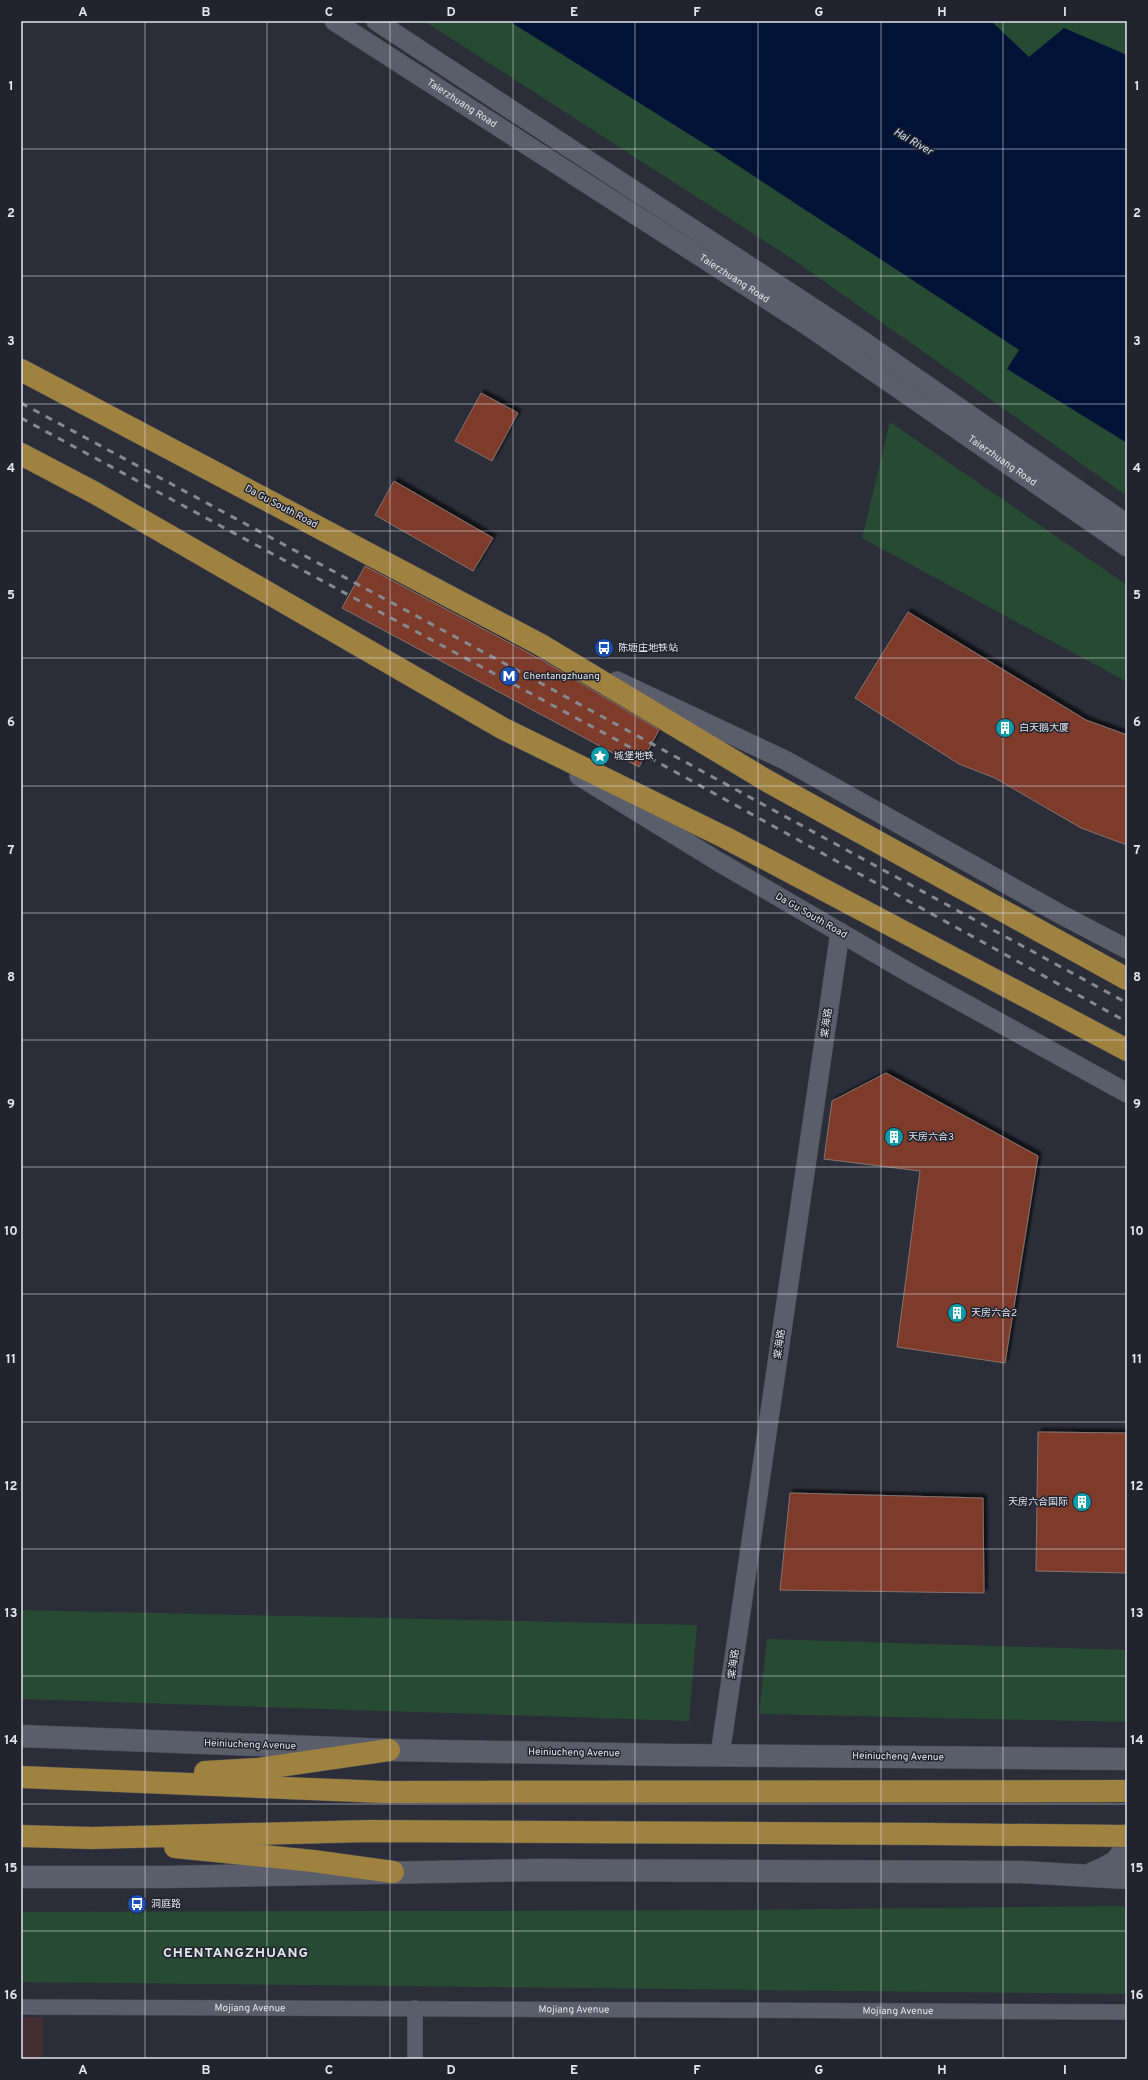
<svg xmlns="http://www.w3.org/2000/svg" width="1148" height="2080" font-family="Overpass,'Noto Sans SC',sans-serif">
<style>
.commercial{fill:#432f33}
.green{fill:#264b32}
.water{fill:#001236}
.building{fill:#7e3a2b;stroke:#837370;filter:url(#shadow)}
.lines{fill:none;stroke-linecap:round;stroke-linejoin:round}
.minor-casing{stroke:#494b54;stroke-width:16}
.tertiary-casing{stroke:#494b54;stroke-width:20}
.secondary-casing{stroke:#494b54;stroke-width:23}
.trunk-casing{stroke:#494b54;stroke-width:23}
.minor{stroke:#5a5d6a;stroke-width:15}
.tertiary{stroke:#5a5d6a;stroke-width:19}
.secondary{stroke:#5a5d6a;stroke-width:22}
.trunk{stroke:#9f8140;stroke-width:22}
.rail{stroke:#878992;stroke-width:3;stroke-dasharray:7 7;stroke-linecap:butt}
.trunk-bridge-casing{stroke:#494b54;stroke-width:23;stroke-linecap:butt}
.trunk-bridge{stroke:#9f8140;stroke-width:22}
.grid{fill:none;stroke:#e3e5ec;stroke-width:1;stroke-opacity:0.55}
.labels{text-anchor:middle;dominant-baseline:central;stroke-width:3;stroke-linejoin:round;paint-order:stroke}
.street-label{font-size:10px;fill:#e3e5ec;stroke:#21232e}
.poi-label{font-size:10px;fill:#e3e5ec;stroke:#21232e;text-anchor:start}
.water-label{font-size:11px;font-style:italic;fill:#d7e3f3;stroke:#21232e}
.district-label{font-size:14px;font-weight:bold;letter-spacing:1px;fill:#e3e5ec;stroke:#21232e}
.neatline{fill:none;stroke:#e3e5ec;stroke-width:1.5}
.grid-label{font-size:13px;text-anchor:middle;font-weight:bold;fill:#e3e5ec}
</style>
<defs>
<filter id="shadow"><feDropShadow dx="3.5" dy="-3.5" stdDeviation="1" flood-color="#0009"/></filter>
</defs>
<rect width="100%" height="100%" fill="#2b2d38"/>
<rect class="commercial" x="21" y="2017" width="22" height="42"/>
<g class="green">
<polygon points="424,21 1127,21 1127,496 791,258"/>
<polygon points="890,422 1127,585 1127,682 862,538"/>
<polygon points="21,1610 697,1625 689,1721 21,1699"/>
<polygon points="767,1639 1127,1650 1127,1722 759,1714"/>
<polygon points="1120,1906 1127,1907 1127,1994 21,1982 21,1912 749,1910"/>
</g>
<polygon class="water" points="509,21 991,21 1029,57 1064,28 1127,55 1127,443 1007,369 1019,350 711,148"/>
<g class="building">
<polygon points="481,393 518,413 492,461 455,441"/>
<polygon points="394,481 493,538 473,571 375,515"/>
<polygon points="365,566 542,660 659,730 639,767 342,608"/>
<polygon points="908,612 1086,720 1127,735 1127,845 1081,828 995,778 959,764 855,698"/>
<polygon points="886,1073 1038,1156 1005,1363 897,1347 920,1171 824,1159 832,1101"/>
<polygon points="1038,1432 1127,1433 1127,1573 1036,1571"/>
<polygon points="790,1493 983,1498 984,1593 780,1590"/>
</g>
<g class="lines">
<defs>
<g id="minor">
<path id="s1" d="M 21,2007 L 1127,2012"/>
<polyline points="415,2008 415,2059"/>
</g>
<g id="tertiary">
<path id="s2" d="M 334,21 L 805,324 L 1127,547"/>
<polyline points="376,21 853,334 1127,524"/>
<polyline points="617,681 785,760 1060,914 1127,949"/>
<polyline points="579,776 719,862 913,975 1127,1093"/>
<polyline points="720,1755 840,932"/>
</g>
<g id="secondary">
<polyline points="21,1736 389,1750 671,1755 1127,1759"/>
<path d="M 1089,1875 C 1114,1863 1122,1864 1127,1835"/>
<polyline points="21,1877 166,1877 538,1870 1021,1872 1127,1878"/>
</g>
<g id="trunk">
<polyline points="21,370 541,645 769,782 1127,979"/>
<polyline points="21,454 95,493 502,728 726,838 1127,1050"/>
<polyline points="205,1772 258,1769 389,1750"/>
<polyline points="21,1777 383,1792 1127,1791"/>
<polyline points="21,1836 92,1838 369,1831 931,1834"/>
<polyline points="175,1847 313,1861 393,1872"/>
</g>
</defs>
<use href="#minor" class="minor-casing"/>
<use href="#tertiary" class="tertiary-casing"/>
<use href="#secondary" class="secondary-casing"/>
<use href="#trunk" class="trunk-casing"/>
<use href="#minor" class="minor"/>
<use href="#tertiary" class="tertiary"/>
<use href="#secondary" class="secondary"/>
<use href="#trunk" class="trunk"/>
<g class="rail">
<polyline points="21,403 513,668 1127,1003"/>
<polyline points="21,418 652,759 1127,1022"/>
</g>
<defs>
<polyline id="trunk-bridge" points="931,1834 1127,1836"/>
</defs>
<use href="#trunk-bridge" class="trunk-bridge-casing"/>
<use href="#trunk-bridge" class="trunk-bridge"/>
</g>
<path class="grid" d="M 145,21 L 145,2059M 267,21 L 267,2059M 390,21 L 390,2059M 513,21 L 513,2059M 635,21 L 635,2059M 758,21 L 758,2059M 881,21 L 881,2059M 1003,21 L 1003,2059M 21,149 L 1127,149M 21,276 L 1127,276M 21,404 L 1127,404M 21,531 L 1127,531M 21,658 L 1127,658M 21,786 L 1127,786M 21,913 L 1127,913M 21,1040 L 1127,1040M 21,1167 L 1127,1167M 21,1294 L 1127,1294M 21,1422 L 1127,1422M 21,1549 L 1127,1549M 21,1676 L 1127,1676M 21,1804 L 1127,1804M 21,1931 L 1127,1931"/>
<defs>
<symbol id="bus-disc" viewBox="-11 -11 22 22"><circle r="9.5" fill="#1a4fb4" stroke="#21232e"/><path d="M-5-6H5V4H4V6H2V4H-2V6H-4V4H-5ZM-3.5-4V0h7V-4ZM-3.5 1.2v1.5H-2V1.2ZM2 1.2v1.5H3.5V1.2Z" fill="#fff"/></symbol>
<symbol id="metro-disc" viewBox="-11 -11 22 22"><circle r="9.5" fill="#1a4fb4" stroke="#21232e"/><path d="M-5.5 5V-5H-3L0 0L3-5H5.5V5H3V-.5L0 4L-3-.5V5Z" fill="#fff"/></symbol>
<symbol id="building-disc" viewBox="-11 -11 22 22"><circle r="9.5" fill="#0f9aa8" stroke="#21232e"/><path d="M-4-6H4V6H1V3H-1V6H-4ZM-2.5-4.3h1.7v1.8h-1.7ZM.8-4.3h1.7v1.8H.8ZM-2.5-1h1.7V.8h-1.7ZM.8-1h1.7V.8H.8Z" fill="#fff"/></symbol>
<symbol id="sight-disc" viewBox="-11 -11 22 22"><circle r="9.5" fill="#0f9aa8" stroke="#21232e"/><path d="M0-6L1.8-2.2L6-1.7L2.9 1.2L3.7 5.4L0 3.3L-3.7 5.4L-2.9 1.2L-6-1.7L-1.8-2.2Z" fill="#fff"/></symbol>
</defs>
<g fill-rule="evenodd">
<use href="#bus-disc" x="593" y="637" width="22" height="22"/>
<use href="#metro-disc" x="498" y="665" width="22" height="22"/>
<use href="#building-disc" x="994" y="717" width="22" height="22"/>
<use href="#sight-disc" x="589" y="745" width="22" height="22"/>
<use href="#building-disc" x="883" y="1126" width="22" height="22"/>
<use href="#building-disc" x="946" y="1302" width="22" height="22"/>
<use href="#building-disc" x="1071" y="1491" width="22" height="22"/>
<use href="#bus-disc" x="126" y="1893" width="22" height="22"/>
</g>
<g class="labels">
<g class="street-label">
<text stroke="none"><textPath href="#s2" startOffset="152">Taierzhuang Road</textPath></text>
<text stroke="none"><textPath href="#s2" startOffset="476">Taierzhuang Road</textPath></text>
<text stroke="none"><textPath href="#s2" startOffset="800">Taierzhuang Road</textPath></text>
<text transform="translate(281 507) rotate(28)">Da Gu South Road</text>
<text transform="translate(811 916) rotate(30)">Da Gu South Road</text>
<text transform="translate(827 1023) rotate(-82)">棠海路</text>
<text transform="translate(780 1344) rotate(-82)">棠海路</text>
<text transform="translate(734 1664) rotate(-82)">棠海路</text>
<text transform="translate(250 1745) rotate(2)">Heiniucheng Avenue</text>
<text transform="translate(574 1753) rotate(1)">Heiniucheng Avenue</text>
<text transform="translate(898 1757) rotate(1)">Heiniucheng Avenue</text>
<text stroke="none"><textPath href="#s1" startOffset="229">Mojiang Avenue</textPath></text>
<text stroke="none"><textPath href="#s1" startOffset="553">Mojiang Avenue</textPath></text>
<text stroke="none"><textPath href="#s1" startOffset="877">Mojiang Avenue</textPath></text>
</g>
<g class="poi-label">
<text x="618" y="648">陈塘庄地铁站</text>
<text x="523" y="676">Chentangzhuang</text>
<text x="1019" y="728">白天鹅大厦</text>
<text x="614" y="756">城堡地铁</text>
<text x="908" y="1137">天房六合3</text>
<text x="971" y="1313">天房六合2</text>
<text x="1068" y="1502" text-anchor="end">天房六合国际</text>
<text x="151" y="1904">洞庭路</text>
</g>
<g class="water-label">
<text transform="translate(913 142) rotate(30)">Hai River</text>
</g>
<g class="district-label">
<text x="236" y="1953">CHENTANGZHUANG</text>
</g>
</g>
<rect width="1148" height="2080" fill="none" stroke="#21232e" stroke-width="44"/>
<rect x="22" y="22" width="1104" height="2036" class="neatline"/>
<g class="grid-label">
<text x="83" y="16">A</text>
<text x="206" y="16">B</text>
<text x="329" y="16">C</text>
<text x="451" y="16">D</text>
<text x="574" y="16">E</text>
<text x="697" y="16">F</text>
<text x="819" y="16">G</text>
<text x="942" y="16">H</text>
<text x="1065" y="16">I</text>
<text x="11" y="90">1</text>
<text x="1137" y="90">1</text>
<text x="11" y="217">2</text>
<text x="1137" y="217">2</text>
<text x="11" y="345">3</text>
<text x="1137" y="345">3</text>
<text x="11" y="472">4</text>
<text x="1137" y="472">4</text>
<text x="11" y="599">5</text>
<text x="1137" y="599">5</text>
<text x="11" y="726">6</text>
<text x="1137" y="726">6</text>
<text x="11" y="854">7</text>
<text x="1137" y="854">7</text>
<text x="11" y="981">8</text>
<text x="1137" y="981">8</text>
<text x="11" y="1108">9</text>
<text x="1137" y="1108">9</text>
<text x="11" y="1235">10</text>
<text x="1137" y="1235">10</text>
<text x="11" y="1363">11</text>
<text x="1137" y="1363">11</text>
<text x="11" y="1490">12</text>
<text x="1137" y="1490">12</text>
<text x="11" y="1617">13</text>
<text x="1137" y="1617">13</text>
<text x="11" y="1744">14</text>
<text x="1137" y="1744">14</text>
<text x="11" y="1872">15</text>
<text x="1137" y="1872">15</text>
<text x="11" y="1999">16</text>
<text x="1137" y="1999">16</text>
<text x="83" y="2074">A</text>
<text x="206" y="2074">B</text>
<text x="329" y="2074">C</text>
<text x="451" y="2074">D</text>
<text x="574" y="2074">E</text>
<text x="697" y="2074">F</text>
<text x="819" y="2074">G</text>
<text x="942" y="2074">H</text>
<text x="1065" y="2074">I</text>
</g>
</svg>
